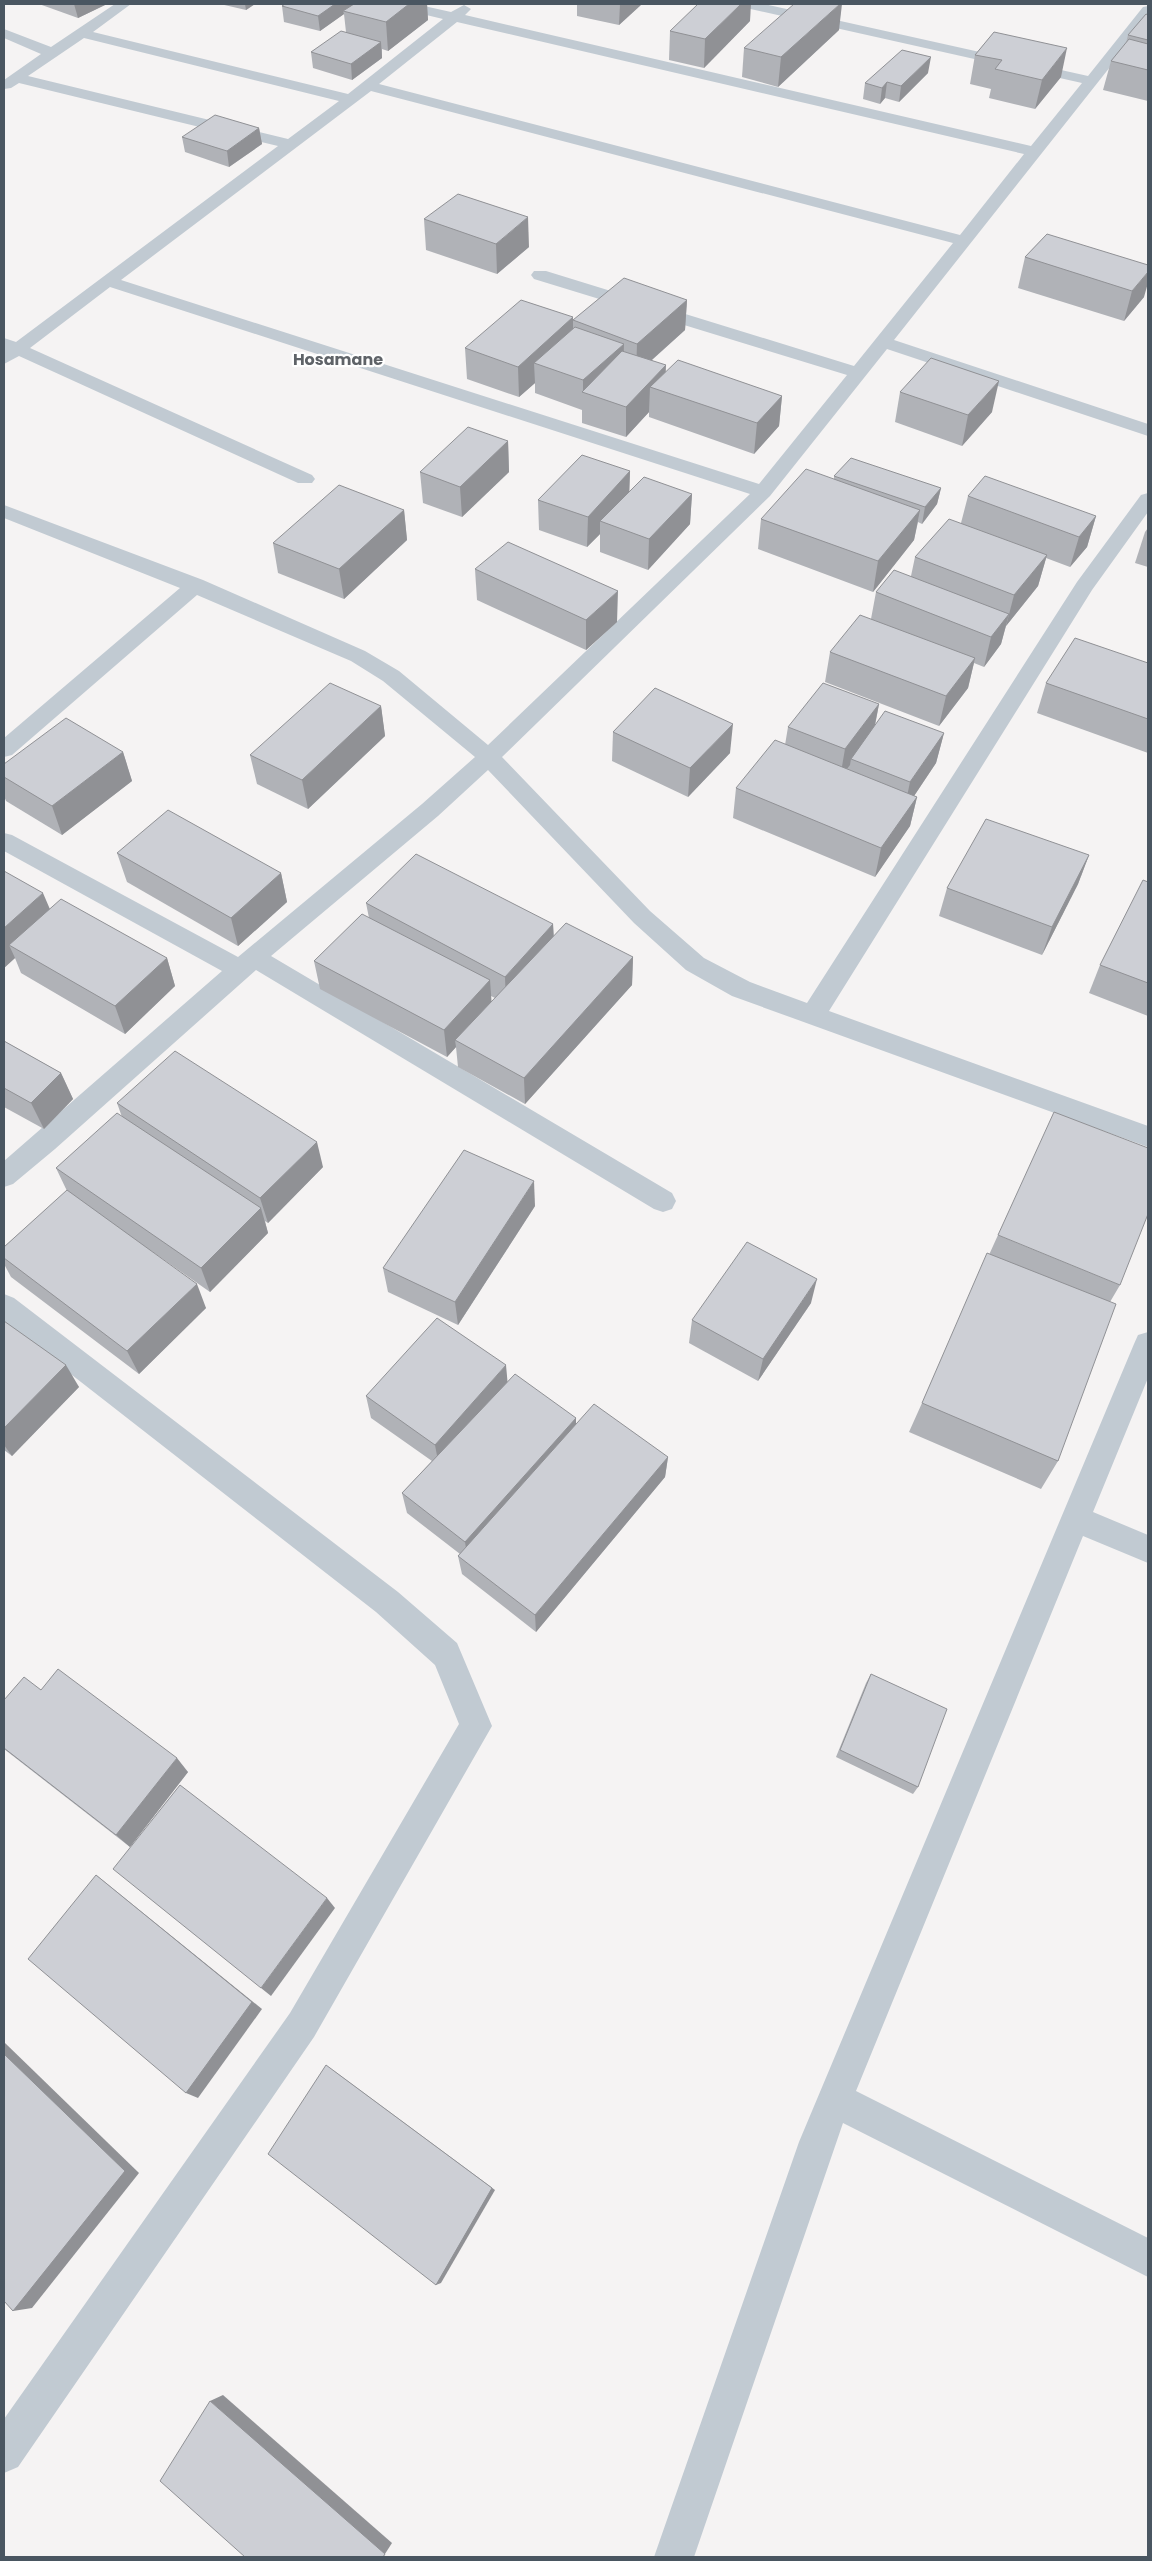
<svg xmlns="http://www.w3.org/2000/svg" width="1152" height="2561" font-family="Poppins,sans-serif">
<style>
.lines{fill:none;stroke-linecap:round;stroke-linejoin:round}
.minor{fill:#c1cad2;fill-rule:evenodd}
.wall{fill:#b0b2b7;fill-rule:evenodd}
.shaded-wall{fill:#909195}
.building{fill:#cdcfd5;stroke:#909195}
.labels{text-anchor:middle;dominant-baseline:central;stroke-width:4.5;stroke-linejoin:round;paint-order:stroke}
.far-district-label{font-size:16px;font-weight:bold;fill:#5f6368;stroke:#fff}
</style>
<rect width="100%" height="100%" fill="#f5f3f3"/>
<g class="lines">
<g class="minor">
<path d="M 115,4 L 131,4 L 93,32 L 348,94 L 443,19 L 393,7 L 391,4 L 415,4 L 451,12 L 464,5 L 471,9 L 465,15 L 1031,146 L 1082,83 L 746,8 L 739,4 L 764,4 L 1088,76 L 1143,7 L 1148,6 L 1148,19 L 894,340 L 1148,424 L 1148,436 L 887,349 L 770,496 L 502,757 L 650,911 L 704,958 L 750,982 L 807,1003 L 1077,582 L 1141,495 L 1148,493 L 1148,512 L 1092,590 L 829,1011 L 1148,1126 L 1148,1147 L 732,996 L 686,970 L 634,923 L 488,770 L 438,816 L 271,956 L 672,1193 L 676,1201 L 672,1209 L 663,1212 L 654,1209 L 256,970 L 55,1149 L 13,1184 L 4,1187 L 4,1161 L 222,971 L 4,851 L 4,833 L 12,835 L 238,957 L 422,804 L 475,757 L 383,681 L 351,661 L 197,595 L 12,755 L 4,757 L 4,738 L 180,588 L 4,518 L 4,505 L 203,580 L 365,651 L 399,671 L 488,745 L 750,494 L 110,287 L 30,348 L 312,475 L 315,479 L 312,483 L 298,483 L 19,356 L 4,364 L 4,338 L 16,342 L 278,146 L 19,83 L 11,88 L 4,89 L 4,80 L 41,54 L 4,38 L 4,29 L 51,47 ZM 457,22 L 1024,154 L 960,235 L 379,84 ZM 84,38 L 339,101 L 288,139 L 28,76 ZM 371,91 L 953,243 L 854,366 L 546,271 L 534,271 L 531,275 L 534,279 L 847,375 L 759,484 L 121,280 Z"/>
<polygon points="4,1294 14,1298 398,1592 457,1643 492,1726 314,2037 18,2467 4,2473 4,2419 290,2013 459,1724 435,1665 376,1612 4,1322"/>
<polygon points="1148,1332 1148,1378 1093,1512 1148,1535 1148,1563 1083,1536 856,2091 1148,2238 1148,2277 843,2123 694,2557 654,2557 799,2142 1134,1344 1138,1335"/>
</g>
</g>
<g class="wall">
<polygon points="39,4 105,4 105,5 78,18"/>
<polygon points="220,4 255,4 246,10"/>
<polygon points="285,4 427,4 428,20 388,51 382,49 382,58 352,80 313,68 311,52 346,32 344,14 320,31 284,22 282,6"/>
<polygon points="577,4 642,4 619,25 577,16"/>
<polygon points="1148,15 1148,101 1103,90 1111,61 1126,43 1128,35"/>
<polygon points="750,21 704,68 669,60 670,31"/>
<polygon points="839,30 778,87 742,77 744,48"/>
<polygon points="994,32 1061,77 1035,109 989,98 991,89 970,84 975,55"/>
<polygon points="928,73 899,102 885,98 880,104 863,99 865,83"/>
<polygon points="259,128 262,144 229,167 185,152 182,137"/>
<polygon points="424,219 529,247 497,274 426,250"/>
<polygon points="1047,234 1144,297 1124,321 1018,288 1025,257"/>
<polygon points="687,300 685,330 652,360 666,372 782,396 779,426 754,454 649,417 649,412 626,437 582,423 582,410 535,393 535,383 519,397 467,379 465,348 573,317 573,329 573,320"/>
<polygon points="900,392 992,412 962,446 895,422"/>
<polygon points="508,441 509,472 462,517 423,503 420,472"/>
<polygon points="630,471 629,492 692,494 690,524 648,570 600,552 600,534 587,547 539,530 538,500"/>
<polygon points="834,476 941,488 937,504 922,524 918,522 914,540 873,592 758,549 761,519 834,479"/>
<polygon points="968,496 1096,516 1087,547 1070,567 1046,558 1038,586 1006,626 1001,644 984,667 974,663 968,688 939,726 825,682 830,652 871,619 876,592 911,576 915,557 961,523"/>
<polygon points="404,510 407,540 344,599 278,573 273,543"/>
<polygon points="1148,528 1148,567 1135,563 1145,532"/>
<polygon points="475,569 617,622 586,650 477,600"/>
<polygon points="1148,663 1148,753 1037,713 1046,683"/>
<polygon points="879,704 875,726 944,733 936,763 914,796 917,797 910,826 875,877 733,818 736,788 785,745 788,727"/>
<polygon points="381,706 385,736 308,809 257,784 250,755"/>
<polygon points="613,732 730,753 688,797 612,761"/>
<polygon points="123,752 132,781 62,835 6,801 4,796 4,764"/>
<polygon points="117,853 281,873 287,902 238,946 127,882"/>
<polygon points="1089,855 1078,884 1042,955 939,916 947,888"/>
<polygon points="4,871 50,909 167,958 175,986 125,1034 21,973 15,958 4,968"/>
<polygon points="1148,882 1148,1016 1089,993 1100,965"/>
<path d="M 366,903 L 553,924 L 554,936 L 633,957 L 632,985 L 525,1104 L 458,1067 L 456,1047 L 447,1057 L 320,989 L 314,961 L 369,918 ZM 491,996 L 495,998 L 491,1002 Z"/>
<polygon points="4,1041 61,1073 73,1099 44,1129 4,1107"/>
<polygon points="117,1103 323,1167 268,1223 265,1221 268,1233 210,1292 150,1250 206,1308 139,1374 11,1277 4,1264 4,1247 67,1191 56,1168 122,1117"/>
<polygon points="535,1206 458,1325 388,1292 383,1268"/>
<polygon points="998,1235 1120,1285 1110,1302 1058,1461 1041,1489 909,1432 922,1403"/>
<polygon points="811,1303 758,1381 689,1343 692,1320"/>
<polygon points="4,1321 79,1387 12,1456 4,1450"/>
<polygon points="507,1382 576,1418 576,1424 668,1457 665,1477 536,1632 462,1574 458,1556 460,1554 407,1513 402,1493 432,1461 371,1418 366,1396"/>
<polygon points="871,1674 918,1787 913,1794 836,1757 866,1683"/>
<polygon points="41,1690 188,1772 130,1847 4,1749 4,1700"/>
</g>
<g class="shaded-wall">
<polygon points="74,4 105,4 105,5 78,18"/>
<polygon points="245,4 255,4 246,10"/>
<polygon points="335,4 357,4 343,11 344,14 320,31 318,16"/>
<polygon points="409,4 427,4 428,20 388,51 386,22"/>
<polygon points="620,4 642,4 619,25"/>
<polygon points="741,4 751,4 750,21 704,68 705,39"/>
<polygon points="840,4 842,4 839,30 778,87 781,57"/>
<polygon points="381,42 382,58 352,80 351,64"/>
<polygon points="1067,48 1061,77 1035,109 1042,80"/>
<polygon points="931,57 928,73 899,102 901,86"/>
<polygon points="887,82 885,98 880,104 882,88"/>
<polygon points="259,128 262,144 229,167 227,151"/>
<polygon points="528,217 529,247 497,274 496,244"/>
<polygon points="1148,272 1148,283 1144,297 1124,321 1132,291"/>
<polygon points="687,300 685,330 636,374 637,344"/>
<polygon points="573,317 573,347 534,363 535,383 519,397 518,367"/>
<polygon points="624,344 623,374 583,392 583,380"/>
<polygon points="666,365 665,392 650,387 649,412 626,437 626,407"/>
<polygon points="999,381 992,412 962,446 968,415"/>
<polygon points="782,396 779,426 754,454 757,423"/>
<polygon points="508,441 509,472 462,517 460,487"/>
<polygon points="630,471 629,502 600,521 600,534 587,547 588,517"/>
<polygon points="941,488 937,504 922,524 925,507"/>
<polygon points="692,494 690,524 648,570 649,539"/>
<polygon points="404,510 407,540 344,599 339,569"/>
<polygon points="920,510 914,540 873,592 878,561"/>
<polygon points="1096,516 1087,547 1070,567 1079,537"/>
<polygon points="1047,555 1038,586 1006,626 1014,595"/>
<polygon points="618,591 617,622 586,650 586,620"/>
<polygon points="1009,614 1001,644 984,667 991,637"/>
<polygon points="975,658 968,688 939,726 946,696"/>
<polygon points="879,704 873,734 851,759 850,765 840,778 845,749"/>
<polygon points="381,706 385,736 308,809 302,780"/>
<polygon points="733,724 730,753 688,797 690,768"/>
<polygon points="944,733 936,763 904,811 910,782"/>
<polygon points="123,752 132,781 62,835 52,806"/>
<polygon points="917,797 910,826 875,877 881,848"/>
<polygon points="1089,855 1078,884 1042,955 1052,927"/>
<polygon points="281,873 287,902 238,946 231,918"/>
<polygon points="43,893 55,921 9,945 15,958 4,968 4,928"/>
<polygon points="553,924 554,953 506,1004 505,977"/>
<polygon points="633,957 632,985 525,1104 524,1078"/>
<polygon points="167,958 175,986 125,1034 115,1006"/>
<polygon points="490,980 492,1008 455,1040 456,1047 447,1057 444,1030"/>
<polygon points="61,1073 73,1099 44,1129 31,1103"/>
<polygon points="317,1142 323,1167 268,1223 260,1198"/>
<polygon points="534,1181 535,1206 458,1325 455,1302"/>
<polygon points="261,1208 268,1233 210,1292 201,1268"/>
<polygon points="817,1279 811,1303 758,1381 763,1359"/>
<polygon points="197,1284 206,1308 139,1374 127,1351"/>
<polygon points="66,1365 79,1387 12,1456 4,1445 4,1428"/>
<polygon points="506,1365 508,1387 439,1466 435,1445"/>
<polygon points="576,1418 576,1439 468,1561 465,1542"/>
<polygon points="668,1457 665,1477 536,1632 535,1615"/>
<polygon points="177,1758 188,1772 130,1847 116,1835"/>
<polygon points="96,1875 262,2009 198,2098 186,2093"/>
<polygon points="327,1898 335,1908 271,1996 261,1988"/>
<polygon points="4,2042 139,2173 32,2308 13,2311"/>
<polygon points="334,2071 495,2190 441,2283 436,2285"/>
<polygon points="223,2395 392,2543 383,2557 210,2401"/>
</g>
<g class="building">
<polygon points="285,4 335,4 318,16 282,6"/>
<polygon points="354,4 409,4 386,22 343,11"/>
<polygon points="698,4 741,4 705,39 670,31"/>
<polygon points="794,4 840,4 781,57 744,48"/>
<polygon points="1146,14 1148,15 1148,40 1128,35"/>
<polygon points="341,31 381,42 351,64 311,52"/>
<polygon points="994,32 1067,48 1042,80 995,69 1002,60 975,55"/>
<polygon points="1129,39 1148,44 1148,70 1111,61"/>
<polygon points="902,50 931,57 901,86 887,82 882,88 865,83"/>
<polygon points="215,115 259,128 227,151 182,137"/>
<polygon points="458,194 528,217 496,244 424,219"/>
<polygon points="1047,234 1148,265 1148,272 1132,291 1025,257"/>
<polygon points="624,278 687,300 637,344 573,320"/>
<polygon points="521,300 573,317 518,367 465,348"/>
<polygon points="575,327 624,344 583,380 534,363"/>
<polygon points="622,351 666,365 626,407 582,392"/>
<polygon points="931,358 999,381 968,415 900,392"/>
<polygon points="678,360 782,396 757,423 650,387"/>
<polygon points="468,427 508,441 460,487 420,472"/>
<polygon points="582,455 630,471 588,517 538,500"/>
<polygon points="851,458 941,488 925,507 834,476"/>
<polygon points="806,469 920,510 878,561 761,519"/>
<polygon points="985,476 1096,516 1079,537 968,496"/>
<polygon points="644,477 692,494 649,539 600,521"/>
<polygon points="339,485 404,510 339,569 273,543"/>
<polygon points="949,519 1047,555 1014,595 915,557"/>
<polygon points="508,542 618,591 586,620 475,569"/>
<polygon points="894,570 1009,614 991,637 876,592"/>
<polygon points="860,615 975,658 946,696 830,652"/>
<polygon points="1075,638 1148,663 1148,719 1046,683"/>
<polygon points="330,683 381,706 302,780 250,755"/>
<polygon points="823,683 879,704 845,749 788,727"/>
<polygon points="655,688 733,724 690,768 613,732"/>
<polygon points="885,711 944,733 910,782 851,759"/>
<polygon points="66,718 123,752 52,806 4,777 4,764"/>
<polygon points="775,740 917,797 881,848 736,788"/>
<polygon points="168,810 281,873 231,918 117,853"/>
<polygon points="986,819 1089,855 1052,927 947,888"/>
<polygon points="416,854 553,924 505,977 366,903"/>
<polygon points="4,871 43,893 4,928"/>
<polygon points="1143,880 1148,882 1148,983 1100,965"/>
<polygon points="61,899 167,958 115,1006 9,945"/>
<polygon points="362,914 490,980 444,1030 314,961"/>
<polygon points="566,923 633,957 524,1078 455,1040"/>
<polygon points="4,1041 61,1073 31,1103 4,1088"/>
<polygon points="175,1051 317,1142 260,1198 117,1103"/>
<polygon points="1054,1112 1148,1148 1148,1214 1120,1285 998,1235"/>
<polygon points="117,1113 261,1208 201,1268 56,1168"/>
<polygon points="464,1150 534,1181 455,1302 383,1268"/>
<polygon points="67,1190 197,1284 127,1351 4,1258 4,1247"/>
<polygon points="747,1242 817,1279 763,1359 692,1320"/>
<polygon points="987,1253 1116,1304 1058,1461 922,1403"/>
<polygon points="437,1318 506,1365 435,1445 366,1396"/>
<polygon points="4,1321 66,1365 4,1428"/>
<polygon points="515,1374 576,1418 465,1542 402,1493"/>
<polygon points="594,1404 668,1457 535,1615 458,1556"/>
<polygon points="58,1669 177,1758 116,1835 4,1748 4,1700 24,1677 41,1690"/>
<polygon points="871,1674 947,1709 918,1787 840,1750"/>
<polygon points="180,1785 327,1898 261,1988 113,1869"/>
<polygon points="96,1875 252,2002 186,2093 28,1959"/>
<polygon points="4,2054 125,2171 13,2311 4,2301"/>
<polygon points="326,2065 492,2188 436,2285 268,2154"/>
<polygon points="210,2401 385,2554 383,2557 245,2557 160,2481"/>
</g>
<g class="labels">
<g class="far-district-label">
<text x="338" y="359">Hosamane</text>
</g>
</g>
<rect width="1152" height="2561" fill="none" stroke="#4a5661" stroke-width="10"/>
</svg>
